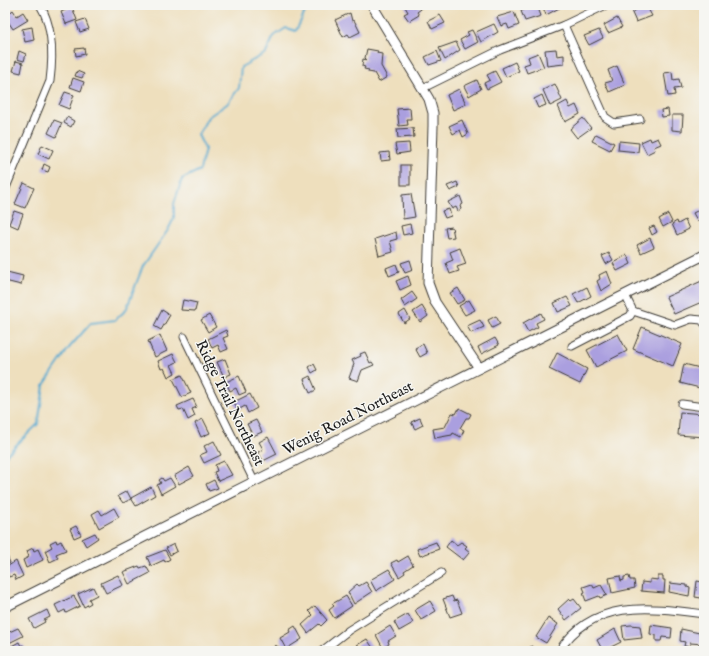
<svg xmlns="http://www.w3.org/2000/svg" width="709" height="656" font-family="'IM FELL English',serif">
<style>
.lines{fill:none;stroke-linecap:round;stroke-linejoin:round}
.stream{stroke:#53a8cf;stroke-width:2}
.building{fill:#aa9fdf}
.minor-casing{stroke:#3c3934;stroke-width:9}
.tertiary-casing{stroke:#3c3934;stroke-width:11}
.minor{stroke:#fff;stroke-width:7}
.tertiary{stroke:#fff;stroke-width:9}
.labels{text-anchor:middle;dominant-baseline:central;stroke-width:3;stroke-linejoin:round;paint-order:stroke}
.street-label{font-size:15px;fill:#1c1c1c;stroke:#f6f6f2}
</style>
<rect width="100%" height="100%" fill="#f6f6f2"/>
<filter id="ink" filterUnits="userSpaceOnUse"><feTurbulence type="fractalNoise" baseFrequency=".025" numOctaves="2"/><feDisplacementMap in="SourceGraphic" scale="8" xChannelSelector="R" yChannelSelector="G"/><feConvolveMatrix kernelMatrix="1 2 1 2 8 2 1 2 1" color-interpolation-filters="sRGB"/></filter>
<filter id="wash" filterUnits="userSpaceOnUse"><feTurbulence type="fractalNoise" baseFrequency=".012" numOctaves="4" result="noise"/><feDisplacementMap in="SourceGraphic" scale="16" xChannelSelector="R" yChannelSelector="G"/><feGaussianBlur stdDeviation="0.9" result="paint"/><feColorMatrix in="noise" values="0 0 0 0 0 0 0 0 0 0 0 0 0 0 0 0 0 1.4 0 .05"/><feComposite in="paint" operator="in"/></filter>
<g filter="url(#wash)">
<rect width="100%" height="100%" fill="#eedfbd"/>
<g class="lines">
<polyline class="stream" points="5,456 38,424 44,385 69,348 91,323 115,320 126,310 143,266 168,230 174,218 174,204 182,179 200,170 205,149 198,135 208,117 227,104 239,88 241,67 266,53 274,36 286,28 296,31 305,12 303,5"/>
</g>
<g id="blocks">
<g class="building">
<polygon points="404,5 413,5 414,7 418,5 421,9 417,12 419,15 409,21 404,14 408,12"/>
<polygon points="537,5 541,16 525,21 521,11"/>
<polygon points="542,5 563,5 563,6 546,15"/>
<polygon points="643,5 646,5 652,16 636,22 632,13"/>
<polygon points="72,7 77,20 66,24 61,12"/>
<polygon points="13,10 17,16 23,12 28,20 13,29 5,17"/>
<polygon points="514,12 519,25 509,29 507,24 501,26 497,17"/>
<polygon points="350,13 352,21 354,20 360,32 350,37 348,34 343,37 335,20"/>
<polygon points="440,15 445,23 432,29 428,21"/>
<polygon points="617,18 622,27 608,33 604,25"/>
<polygon points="85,19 89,29 80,32 76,22"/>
<polygon points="494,24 498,32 481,42 476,32"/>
<polygon points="32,27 34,40 25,42 22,29"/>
<polygon points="472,30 478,42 465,49 460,40 469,35 467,32"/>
<polygon points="599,30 603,38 589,45 584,36"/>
<polygon points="456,42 460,50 445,60 439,48"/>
<polygon points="84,48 85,54 76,56 75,49"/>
<polygon points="367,49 378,51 377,53 382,54 381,66 387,77 379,82 374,73 368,72 369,70 364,69 365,67 362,66 363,59 367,60 365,58"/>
<polygon points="556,49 557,56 564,55 564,64 547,66 545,50"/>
<polygon points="19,51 26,54 24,61 17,59"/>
<polygon points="437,51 441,61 429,65 425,57"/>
<polygon points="538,53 544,67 527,73 524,65 530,63 528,57"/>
<polygon points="16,61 23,63 21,73 13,71"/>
<polygon points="515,62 519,71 506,77 502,68"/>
<polygon points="617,66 625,85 609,92 605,83 612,81 608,70"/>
<polygon points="77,71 84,74 82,78 75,76"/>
<polygon points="495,71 501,82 487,89 484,83 490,80 487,75"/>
<polygon points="672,72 673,80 679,79 681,88 674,89 675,95 668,96 664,73"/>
<polygon points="73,78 84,82 81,91 70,87"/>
<polygon points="477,80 481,89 469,96 464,86"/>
<polygon points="555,84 562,100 550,106 543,90"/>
<polygon points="459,89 466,104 453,110 447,95"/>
<polygon points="65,92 74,95 69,109 59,105"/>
<polygon points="542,95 546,105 538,108 534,99"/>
<polygon points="567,101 570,108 576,105 580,114 565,122 558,106"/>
<polygon points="410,108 411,119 407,119 408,125 399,126 397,109"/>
<polygon points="668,109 669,116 662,117 661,110"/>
<polygon points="672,115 683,115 682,131 672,130"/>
<polygon points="67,117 74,121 71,127 64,123"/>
<polygon points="583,118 591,128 577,138 570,129"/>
<polygon points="54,120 62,123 56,137 48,133"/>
<polygon points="462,120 468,134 463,137 460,130 453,134 449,126"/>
<polygon points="413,128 414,137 398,138 397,129"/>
<polygon points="596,134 614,143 610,150 592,141"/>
<polygon points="650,138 651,141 658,138 661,144 654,147 655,150 647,154 641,142"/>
<polygon points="619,141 639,143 638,152 618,150"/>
<polygon points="409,143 410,152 397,154 395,144"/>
<polygon points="42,145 53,150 49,159 38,154"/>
<polygon points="389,152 390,160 381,161 380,153"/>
<polygon points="44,164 50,167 48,172 42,170"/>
<rect x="401" y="165" width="9" height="20"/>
<polygon points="457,182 459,187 450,191 447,186"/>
<polygon points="24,183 34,188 25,208 15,204"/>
<polygon points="411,194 415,217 403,219 402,195"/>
<polygon points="460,196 463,204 460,206 461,209 458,211 456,207 452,209 448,202"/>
<polygon points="449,209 451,216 445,218 442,211"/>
<polygon points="701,209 704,219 698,222 693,213"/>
<polygon points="14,211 23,214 18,228 9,224"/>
<polygon points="668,214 672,222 663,227 659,219"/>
<polygon points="685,220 689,229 677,235 672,224 677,221 678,224"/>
<polygon points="410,224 412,233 403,235 401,226"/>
<polygon points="654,226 657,232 652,235 649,228"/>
<polygon points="452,227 454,237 447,238 445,228"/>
<polygon points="396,232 397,239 390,241 393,252 379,256 375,239"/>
<polygon points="650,238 654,247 641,253 637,245"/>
<polygon points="460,248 466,264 457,267 459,271 450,274 446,263 453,260 450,252"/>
<polygon points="609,253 613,260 606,264 602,256"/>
<polygon points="627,255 631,264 617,271 613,263"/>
<polygon points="410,260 413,270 405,273 401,263"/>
<polygon points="396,264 399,272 389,276 386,268"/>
<polygon points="607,271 612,284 601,291 597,281 600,279 599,275"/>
<polygon points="7,272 23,276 21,285 5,281"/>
<polygon points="408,276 411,285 400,290 396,281"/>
<polygon points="704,280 704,301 674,314 666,297"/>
<polygon points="587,287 591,296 578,303 573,294"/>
<polygon points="458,288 465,300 457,304 450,293"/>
<polygon points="412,292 417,299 405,307 401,300"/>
<polygon points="567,297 572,306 558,312 554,303"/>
<polygon points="183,300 197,303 195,311 181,310"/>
<polygon points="469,300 475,310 465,315 459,306"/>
<polygon points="422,306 428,316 420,322 413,312"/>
<polygon points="162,310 170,315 161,330 154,326"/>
<polygon points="405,310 410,319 404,323 399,314"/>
<polygon points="541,313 544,319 536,323 538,327 528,332 523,323"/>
<polygon points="209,315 216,327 208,332 201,320"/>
<polygon points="496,316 500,324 492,328 488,320"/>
<polygon points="480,320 484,327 471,333 467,326"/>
<polygon points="642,327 682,344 673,366 633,349"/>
<polygon points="226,330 228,336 223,338 228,349 221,352 218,345 212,348 208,339"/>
<polygon points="618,334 627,351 596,367 587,350"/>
<polygon points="160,335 167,351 155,357 148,341"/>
<polygon points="495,338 499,345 481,354 478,347"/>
<polygon points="423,344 427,353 420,357 415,348"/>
<polygon points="365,352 370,363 372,362 374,365 362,370 358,381 349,378 354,364 352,360 361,356 360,354"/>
<polygon points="557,353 587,369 580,384 549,369"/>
<polygon points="173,354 177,362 171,365 175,373 168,377 164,368 161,369 158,361"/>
<polygon points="225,359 231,374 224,377 217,362"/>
<polygon points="314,364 317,370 312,373 309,367"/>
<polygon points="684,364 704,369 704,389 680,383"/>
<polygon points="182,375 191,393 182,397 173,379"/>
<polygon points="239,376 246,392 239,395 236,388 230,391 226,382"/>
<polygon points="310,376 316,390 310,393 304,379"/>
<polygon points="250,394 257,408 248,413 245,406 238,410 234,402"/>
<polygon points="193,399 197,407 192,409 195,416 188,420 183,409 179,410 177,406"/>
<polygon points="459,408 471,414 469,418 466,418 460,428 464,430 461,437 453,433 452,435 435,438 433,429 445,427 452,413 456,414"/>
<polygon points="680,412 704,414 704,437 678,435"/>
<polygon points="420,418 423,425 415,429 411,422"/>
<polygon points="203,419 210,433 201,437 195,423"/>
<polygon points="256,420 262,432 253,436 247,424"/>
<polygon points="268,437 277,454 263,461 258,452 263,449 259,442"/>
<polygon points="214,441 221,455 204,463 200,455 207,452 204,446"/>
<polygon points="224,461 232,475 218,481 214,472 217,471 215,465"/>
<polygon points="189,467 194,476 179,484 174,476"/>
<polygon points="162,478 164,481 170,478 175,486 161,494 157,485 161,483 159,480"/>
<polygon points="214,480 218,488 209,491 206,484"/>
<polygon points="151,487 155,495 136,506 131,498"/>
<polygon points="127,491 131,499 123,503 118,496"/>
<polygon points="114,508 119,517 99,528 92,514 99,510 102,515"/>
<polygon points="76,526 81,535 74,538 70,529"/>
<polygon points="95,533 98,538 86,546 82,539"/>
<polygon points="56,540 57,543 61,541 66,550 56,554 58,558 50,562 45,551 52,547 50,543"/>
<polygon points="451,540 457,545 461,542 467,546 465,548 470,552 463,560 446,547"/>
<polygon points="436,542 439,549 420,556 417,549"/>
<polygon points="174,544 177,551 170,555 166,548"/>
<polygon points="33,548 34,551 38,549 43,560 26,568 23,560 29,557 27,551"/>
<polygon points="165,550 170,559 165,562 164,560 151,566 147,557"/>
<polygon points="7,556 10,563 5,566 5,557"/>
<polygon points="408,556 413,565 404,571 405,573 399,577 391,563 397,560 398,562"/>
<polygon points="16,561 23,576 16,580 14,575 9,577 5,568"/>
<polygon points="139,566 140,568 146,566 150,573 129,584 123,572"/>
<polygon points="389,569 395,579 376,591 370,580"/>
<polygon points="118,575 123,585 106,593 101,583"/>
<polygon points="620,576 621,581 624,580 624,577 629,576 630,580 634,580 635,588 612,593 609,578"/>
<polygon points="658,576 663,576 663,580 665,580 664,593 641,591 642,582 650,583 650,579 658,580"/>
<polygon points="697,581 703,582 704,596 702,596 701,598 695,597"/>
<polygon points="366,582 372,592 354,604 348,592 357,584 359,586"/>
<polygon points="670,583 687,585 687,587 690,588 689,596 669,592"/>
<polygon points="592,584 594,588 601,585 607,595 600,598 599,596 586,601 583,593 585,592 583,587"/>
<polygon points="93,587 97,595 89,599 91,603 84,607 78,594"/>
<polygon points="74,596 80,606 66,613 65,610 59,613 55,605"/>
<polygon points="346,596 352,606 334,618 329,610 334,606 332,604"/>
<polygon points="452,596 454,601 457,600 462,613 450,617 443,599"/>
<polygon points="569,599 571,601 574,599 581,608 566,620 558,609"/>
<polygon points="430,601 436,611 421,620 415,610"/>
<polygon points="315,606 327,620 321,626 319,624 308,633 302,625 313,615 309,611"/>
<polygon points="47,610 50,617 44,620 45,622 34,628 29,619"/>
<polygon points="408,614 413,623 399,631 394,622"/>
<polygon points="548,618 558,624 546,643 536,637"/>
<polygon points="631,625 640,626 642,638 624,640 622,626"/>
<polygon points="651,625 672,628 671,638 662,637 661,641 656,641 656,635 650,634"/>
<polygon points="295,626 302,639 286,649 280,638 290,632 289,630"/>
<polygon points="390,626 396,636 388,641 389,644 383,648 376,635"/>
<polygon points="18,628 23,636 5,645 5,634"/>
<polygon points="615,629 621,642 603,651 597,640"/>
<polygon points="681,629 704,634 703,644 690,643 690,647 684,646 685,642 680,641"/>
<polygon points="367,639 375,651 355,651 359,648 357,645"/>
<polygon points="19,642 21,646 23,645 26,649 24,651 7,651 6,649"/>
<polygon points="275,645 282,649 281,651 272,651"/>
<polygon points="531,646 542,651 528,651"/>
</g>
</g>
</g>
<g filter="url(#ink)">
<use href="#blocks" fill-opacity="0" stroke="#3c3934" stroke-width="1"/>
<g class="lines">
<defs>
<g id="minor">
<polyline points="564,25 605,117 614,123 640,119"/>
<polyline points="423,88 500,50 564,25 606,5"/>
<path d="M 5,190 L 50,81 C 53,57 53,26 40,5"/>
<polyline points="625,295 633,311 675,325 691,319 702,320 704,323"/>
<polyline points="184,337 254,481"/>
<polyline points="572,346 630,316 633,311"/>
<polyline points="682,404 704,407"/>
<polyline points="322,651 349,630 441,573"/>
<path d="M 559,651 C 593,598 651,607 704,614"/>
</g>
<g id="tertiary">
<polyline points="372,5 429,99 433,113 433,126 428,283 435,302 479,368"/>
<polyline points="5,607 704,255"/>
</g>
</defs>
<use href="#minor" class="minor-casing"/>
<use href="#tertiary" class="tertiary-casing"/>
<use href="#minor" class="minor"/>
<use href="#tertiary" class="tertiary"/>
</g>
</g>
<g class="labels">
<g class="street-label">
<text transform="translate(230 403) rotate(64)">Ridge Trail Northeast</text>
<text transform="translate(348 418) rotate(-27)">Wenig Road Northeast</text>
</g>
</g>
<rect width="709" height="656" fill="none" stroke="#f6f6f2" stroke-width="20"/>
</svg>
